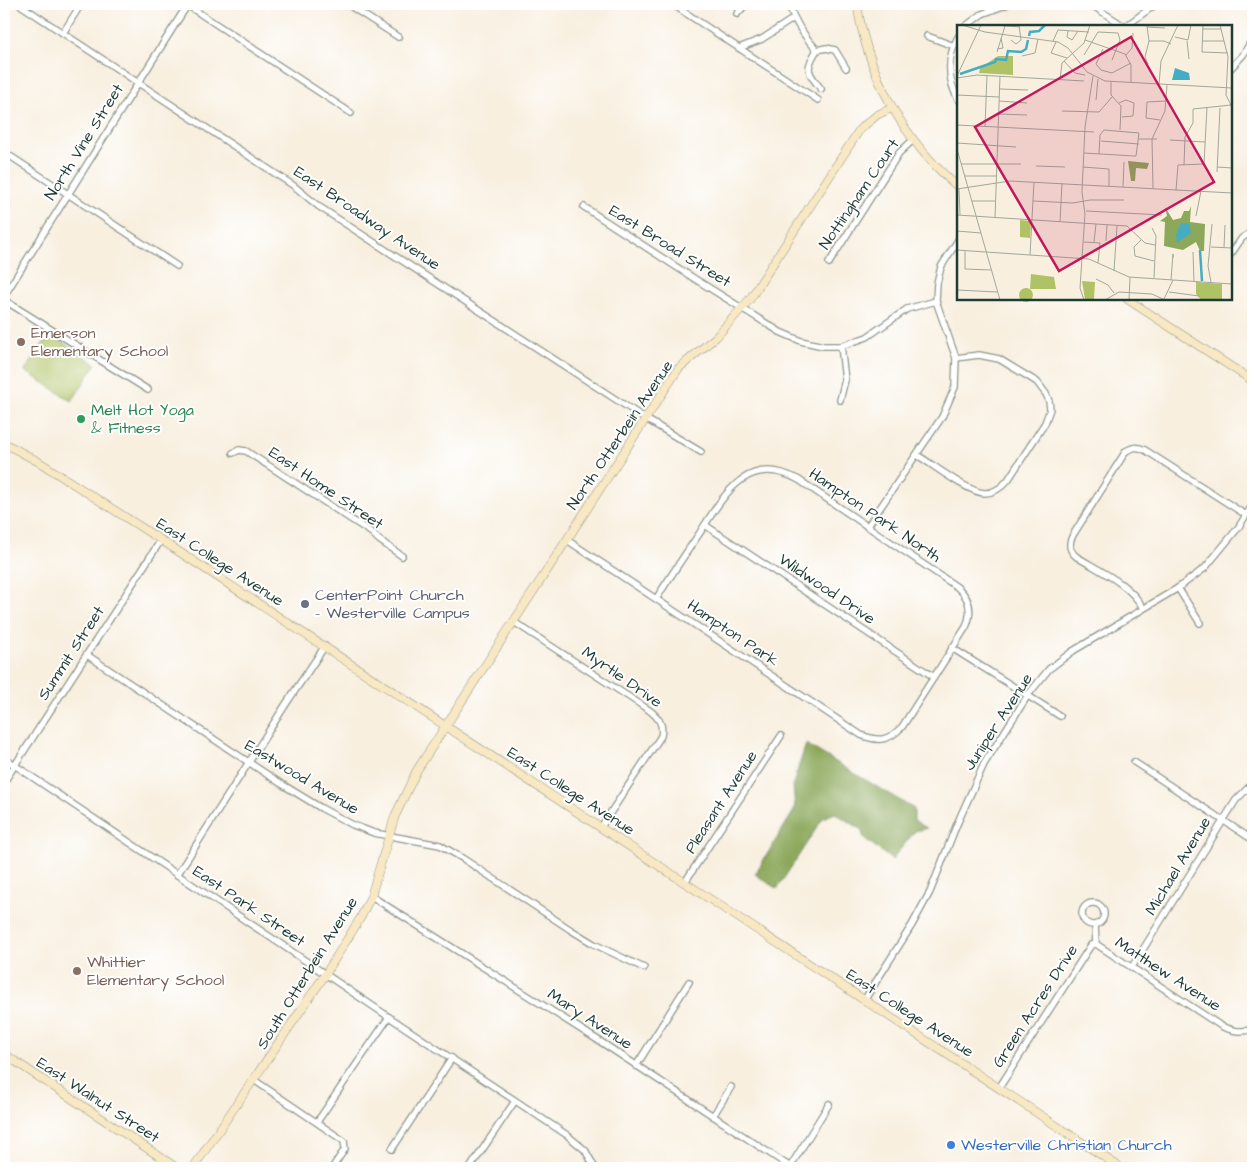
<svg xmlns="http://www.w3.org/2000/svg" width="1257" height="1172" font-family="'Architects Daughter',sans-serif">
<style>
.green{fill:#b0c266;stroke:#68804d}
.forest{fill:#8ca85b;stroke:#567248}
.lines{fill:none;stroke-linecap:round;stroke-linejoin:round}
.street-casing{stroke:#8c968a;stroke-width:8}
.secondary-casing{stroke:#8c968a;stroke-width:9}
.street{stroke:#fff;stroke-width:5.5}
.secondary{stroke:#f8e8c3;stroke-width:8}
.education-dot{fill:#8d6e63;stroke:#fff;stroke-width:2}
.leisure-dot{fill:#2e9e5b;stroke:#fff;stroke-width:2}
.worship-dot{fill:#6b7280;stroke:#fff;stroke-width:2}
.shop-dot{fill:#3f7fe0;stroke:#fff;stroke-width:2}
.labels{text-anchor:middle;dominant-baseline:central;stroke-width:4;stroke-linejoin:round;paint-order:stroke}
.street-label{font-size:16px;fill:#1f3d34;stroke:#fff}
.education-label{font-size:16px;fill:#785e54;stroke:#fff;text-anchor:start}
.leisure-label{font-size:16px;fill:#27864d;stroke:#fff;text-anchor:start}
.worship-label{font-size:16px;fill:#5b616d;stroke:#fff;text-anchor:start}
.shop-label{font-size:16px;fill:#366cbe;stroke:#fff;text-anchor:start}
.inset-river{fill:none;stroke:#44adc3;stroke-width:2.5}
.inset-road{fill:none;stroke:#a1a89b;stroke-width:1}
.view{fill:#c2185b;fill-opacity:0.15;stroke:#c2185b;stroke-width:2.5}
.inset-edge{fill:none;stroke:#1f3d34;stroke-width:2.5}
</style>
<rect width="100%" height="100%" fill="#fff"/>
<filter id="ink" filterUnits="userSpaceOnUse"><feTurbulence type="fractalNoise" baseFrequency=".02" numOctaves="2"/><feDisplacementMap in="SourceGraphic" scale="10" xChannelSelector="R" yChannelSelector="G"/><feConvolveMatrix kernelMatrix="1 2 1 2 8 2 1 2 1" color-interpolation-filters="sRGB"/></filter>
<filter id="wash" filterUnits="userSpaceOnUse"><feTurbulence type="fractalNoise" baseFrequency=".0096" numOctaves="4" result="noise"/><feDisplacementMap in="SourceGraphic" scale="20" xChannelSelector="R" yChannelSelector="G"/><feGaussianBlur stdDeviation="1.12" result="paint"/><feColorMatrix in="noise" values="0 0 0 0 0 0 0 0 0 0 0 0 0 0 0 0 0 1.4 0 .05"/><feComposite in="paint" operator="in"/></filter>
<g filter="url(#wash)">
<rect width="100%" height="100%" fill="#f8efdf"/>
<polygon class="green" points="50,334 96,364 72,401 25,371"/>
<polygon class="forest" points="806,744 914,809 914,821 927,828 915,831 892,860 864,838 861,829 835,813 823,818 777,889 755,874 795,809 793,784"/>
</g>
<g filter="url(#ink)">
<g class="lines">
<defs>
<g id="street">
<polyline points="19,4 294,186 318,206 646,419 701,452"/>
<polyline points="347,4 398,37"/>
<polyline points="672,4 818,100"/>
<path d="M 789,4 C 794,22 804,36 817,50 L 826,48 L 835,50 L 846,68"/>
<polyline points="1090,4 1124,26"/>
<polyline points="187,5 351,113"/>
<polyline points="790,7 801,4"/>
<polyline points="737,14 746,4"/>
<polyline points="966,26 982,14 1008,4"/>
<polyline points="1126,26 1156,4"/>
<polyline points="63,33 81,4"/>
<polyline points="927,36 954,46"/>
<path d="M 958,37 C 947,57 947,79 958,99"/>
<polyline points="739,48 762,39 794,18"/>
<path d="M 817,50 C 804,70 808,72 821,89"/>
<polyline points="1231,68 1243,55 1253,38"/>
<polyline points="4,152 177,266"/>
<polyline points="584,207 695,279 780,332 801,341 823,346 841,346 867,337 907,309 936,301"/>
<polyline points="1231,254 1242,238 1253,231"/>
<polyline points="829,263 899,153 913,140"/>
<polyline points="4,296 188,4"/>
<polyline points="4,300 148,390"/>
<polyline points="840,400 845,380 841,346"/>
<polyline points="233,453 239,450 246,451 372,533 379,540 402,556"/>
<path d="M 917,455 C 932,464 969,493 985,493 C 995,493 1002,487 1008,480 L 1045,423 L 1050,409 L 1049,401 L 1046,394 L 1037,382 L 999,359 L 979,355 L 956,358"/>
<polyline points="705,525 934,677"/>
<polyline points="867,527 942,417 955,387 956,358 936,301 937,283 941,267 958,240"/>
<path d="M 567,540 L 861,735 C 879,742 888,741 902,727 L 966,627 C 973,611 970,598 957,587 L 799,480 C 746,451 723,497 699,534 C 684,556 670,577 656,599"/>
<polyline points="1178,588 1200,623"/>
<path d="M 1143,608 C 1130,584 1100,571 1077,557 C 1069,551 1068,544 1073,535 L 1126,451 C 1133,447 1137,446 1145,450 L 1246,515"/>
<path d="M 514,622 L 649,710 C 658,717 664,724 661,736 L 601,827"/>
<polyline points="952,648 1060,716"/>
<polyline points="87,655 280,783 321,808 353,825 374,833 440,845 462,858 571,930 594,944 644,968"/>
<polyline points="4,758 389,1017 567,1135 585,1150 595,1168"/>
<polyline points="1134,762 1253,840"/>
<polyline points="4,782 161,540"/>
<polyline points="177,875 286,704 325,646"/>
<polyline points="685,882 781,736"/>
<polyline points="371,896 604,1044 792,1168"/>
<circle cx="1093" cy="914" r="11"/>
<polyline points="1095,925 1096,944"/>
<path d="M 1096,944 L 1221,1026 C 1233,1031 1241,1033 1253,1029"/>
<polyline points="1132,967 1236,800 1248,788 1253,785"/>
<polyline points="865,999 912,925 930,892 957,824 984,764 1028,695 1049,669 1073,651 1178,588 1205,568 1238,528 1253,504"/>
<polyline points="636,1066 689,982"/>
<polyline points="254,1080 344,1141 345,1149 332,1168"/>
<polyline points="999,1088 1091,945 1096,944"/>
<polyline points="713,1116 731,1087"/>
<polyline points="317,1122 389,1017"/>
<polyline points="392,1149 452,1058"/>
<polyline points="790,1167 829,1104"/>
<polyline points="470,1168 515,1101"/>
</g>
<g id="secondary">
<path d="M 857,4 C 868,76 903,140 958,187"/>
<polyline points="1127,299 1253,381"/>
<polyline points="4,443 39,462 161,540 1121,1168"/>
<polyline points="4,1054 177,1168"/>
<polyline points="193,1168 325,975 361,917 371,896 395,816 417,770 667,386 679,368 716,337 750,299 860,129 877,115 892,108"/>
</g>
</defs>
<use href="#street" class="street-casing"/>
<use href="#secondary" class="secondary-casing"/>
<use href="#street" class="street"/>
<use href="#secondary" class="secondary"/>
</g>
</g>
<g class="education-dot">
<circle cx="21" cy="342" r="5"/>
<circle cx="77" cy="971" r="5"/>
</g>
<circle class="leisure-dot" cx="81" cy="419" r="5"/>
<circle class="worship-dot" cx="305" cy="604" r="5"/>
<circle class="shop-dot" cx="951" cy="1145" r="5"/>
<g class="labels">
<g class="street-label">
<text transform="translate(84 142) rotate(-58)">North Vine Street</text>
<text transform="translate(859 194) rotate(-56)">Nottingham Court</text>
<text transform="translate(367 218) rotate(34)">East Broadway Avenue</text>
<text transform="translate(670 246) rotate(32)">East Broad Street</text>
<text transform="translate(620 435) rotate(-56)">North Otterbein Avenue</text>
<text transform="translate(326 488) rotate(34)">East Home Street</text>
<text transform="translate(875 515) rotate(34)">Hampton Park North</text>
<text transform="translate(220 562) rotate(33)">East College Avenue</text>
<text transform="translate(827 589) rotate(34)">Wildwood Drive</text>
<text transform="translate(733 633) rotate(34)">Hampton Park</text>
<text transform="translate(71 653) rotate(-57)">Summit Street</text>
<text transform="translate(622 677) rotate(35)">Myrtle Drive</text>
<text transform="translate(998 722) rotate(-57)">Juniper Avenue</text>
<text transform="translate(302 777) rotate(31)">Eastwood Avenue</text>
<text transform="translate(571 791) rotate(33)">East College Avenue</text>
<text transform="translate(721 802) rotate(-57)">Pleasant Avenue</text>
<text transform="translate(1178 866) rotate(-59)">Michael Avenue</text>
<text transform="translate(249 906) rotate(34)">East Park Street</text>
<text transform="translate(307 973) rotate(-58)">South Otterbein Avenue</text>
<text transform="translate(1168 974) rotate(33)">Matthew Avenue</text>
<text transform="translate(1035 1006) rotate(-57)">Green Acres Drive</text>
<text transform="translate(910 1013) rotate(33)">East College Avenue</text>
<text transform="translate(590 1019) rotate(33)">Mary Avenue</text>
<text transform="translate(98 1100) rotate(33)">East Walnut Street</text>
</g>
<g class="education-label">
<text x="31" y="333">Emerson<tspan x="31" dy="18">Elementary School</tspan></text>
<text x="87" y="962">Whittier<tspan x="87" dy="18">Elementary School</tspan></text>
</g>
<g class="leisure-label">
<text x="91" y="410">Melt Hot Yoga<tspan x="91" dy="18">&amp; Fitness</tspan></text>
</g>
<g class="worship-label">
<text x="315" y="595">CenterPoint Church<tspan x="315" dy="18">- Westerville Campus</tspan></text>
</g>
<g class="shop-label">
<text x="961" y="1145">Westerville Christian Church</text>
</g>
</g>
<g transform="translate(957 25)">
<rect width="275" height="275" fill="#f8efdf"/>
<path d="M 41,31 L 56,31 L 56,50 L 22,48 L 23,43 ZM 63,195 L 74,196 L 73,213 L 63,212 ZM 74,249 L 97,252 L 99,264 L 73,264 ZM 125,256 L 138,257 L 137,275 L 128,275 ZM 239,257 L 265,259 L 265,275 L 244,275 L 239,269 ZM62 270a7 7 0 1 1 14 0a7 7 0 1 1-14 0Z" fill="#b0c266"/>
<path d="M 171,136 L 192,138 L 190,144 L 179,143 L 178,156 L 174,156 ZM 234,181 L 233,197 L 248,199 L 247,226 L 243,226 L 239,217 L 226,225 L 207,221 L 208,197 L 203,196 L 210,191 L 208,182 L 216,195 L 224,193 L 227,186 L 232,186 Z" fill="#8ca85b"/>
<path d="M 218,43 L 232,48 L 233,55 L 215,55 ZM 224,198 L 232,198 L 234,208 L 220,218 L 219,210 Z" fill="#44adc3"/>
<path class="inset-river" d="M 72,11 L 73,7 L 82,6 L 88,0M 3,49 L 38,37 L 39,34 L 49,35 L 51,26 L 64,27 L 69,24 L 71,15M 243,225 L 245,256"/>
<path class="inset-road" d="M 5,0 L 28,7 L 101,17 L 111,23 L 130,47 L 148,56 L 275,63M 37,0 L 63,2M 246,0 L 245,27 L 271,28M 263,0 L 271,32 L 269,70 L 275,82M 190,1 L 192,16M 190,2 L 208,3M 246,4 L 264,4M 111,6 L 110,12 L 115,15 L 121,6M 218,12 L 231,15 L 234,0M 54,15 L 59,19 L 64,15 L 62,0M 128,15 L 168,29 L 174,40 L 174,58M 96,16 L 101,5 L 132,7M 192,16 L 207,16 L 214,19M 230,16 L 232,34M 245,16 L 267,16M 99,17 L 94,28 L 110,33M 40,24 L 46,23 L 44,13M 40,27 L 48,1M 127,30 L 141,7 L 161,8 L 163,15 L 155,35M 169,30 L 175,23 L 176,8M 65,31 L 78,28 L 81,14M 107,36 L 118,48 L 128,50M 139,39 L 144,45 L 155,48 L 174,38M 139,39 L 146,24M 191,39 L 188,32 L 192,16M 0,51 L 24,0M 0,53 L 20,50 L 127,56M 103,54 L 105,38 L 127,18 L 133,0M 154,57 L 154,70 L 164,81 L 163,105M 202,59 L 204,36 L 221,0M 43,64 L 71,65M 0,70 L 42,72M 139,75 L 141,54M 42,76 L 70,78M 162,78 L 169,75 L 177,78 L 176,91 L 165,92M 105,86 L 142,87 L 155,72M 42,89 L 70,90M 203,95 L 189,93 L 190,77 L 209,76M 0,100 L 137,107M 28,101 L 30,50M 182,114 L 200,114M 213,115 L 248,117M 144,116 L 182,119M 0,118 L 59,122M 0,124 L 43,275M 127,128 L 177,131 L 179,131 L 182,108 L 147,105 L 143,110 L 142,129M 4,139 L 64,139M 221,140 L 247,139 L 250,82M 227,140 L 228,112 L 236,98 L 236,84 L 274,80M 79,141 L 108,142M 126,142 L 152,144 L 152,161M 260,142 L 275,143M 260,147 L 263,83M 8,151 L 39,151M 166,162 L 167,137M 196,163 L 195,114 L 208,86 L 210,60M 0,164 L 53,156 L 275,168M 2,164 L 3,190M 219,165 L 221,140M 15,176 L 38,176M 76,176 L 116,178 L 133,175 L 167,175M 129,186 L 205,190M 0,190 L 170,201 L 188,218 L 198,220M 239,191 L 244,166M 38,193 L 43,51M 103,197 L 105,158M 195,203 L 199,211 L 197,253M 0,206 L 24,208M 184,215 L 177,222 L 178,231 L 197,236M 149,216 L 150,200M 127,217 L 143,218 L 141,238M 137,217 L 139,199M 254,222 L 275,223M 267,222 L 268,200M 0,225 L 29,227M 8,226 L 8,244 L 34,245M 29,227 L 132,234 L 172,252 L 275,259M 236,227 L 237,257M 73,230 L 77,157M 157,246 L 160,201M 139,254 L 151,260 L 157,268M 214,255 L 216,229 L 216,233M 254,257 L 251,241 L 255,199M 0,265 L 40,267M 212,267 L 242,271M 207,274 L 216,255M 127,275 L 123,263 L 128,189 L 125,167 L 128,102 L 136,51M 148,275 L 162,267 L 195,269 L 208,275M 172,275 L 173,252"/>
<path class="view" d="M 174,12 L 257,157 L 102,246 L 18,102 Z"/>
<rect width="275" height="275" class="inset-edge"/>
</g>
<rect width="1257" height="1172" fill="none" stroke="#fff" stroke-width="20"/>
</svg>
